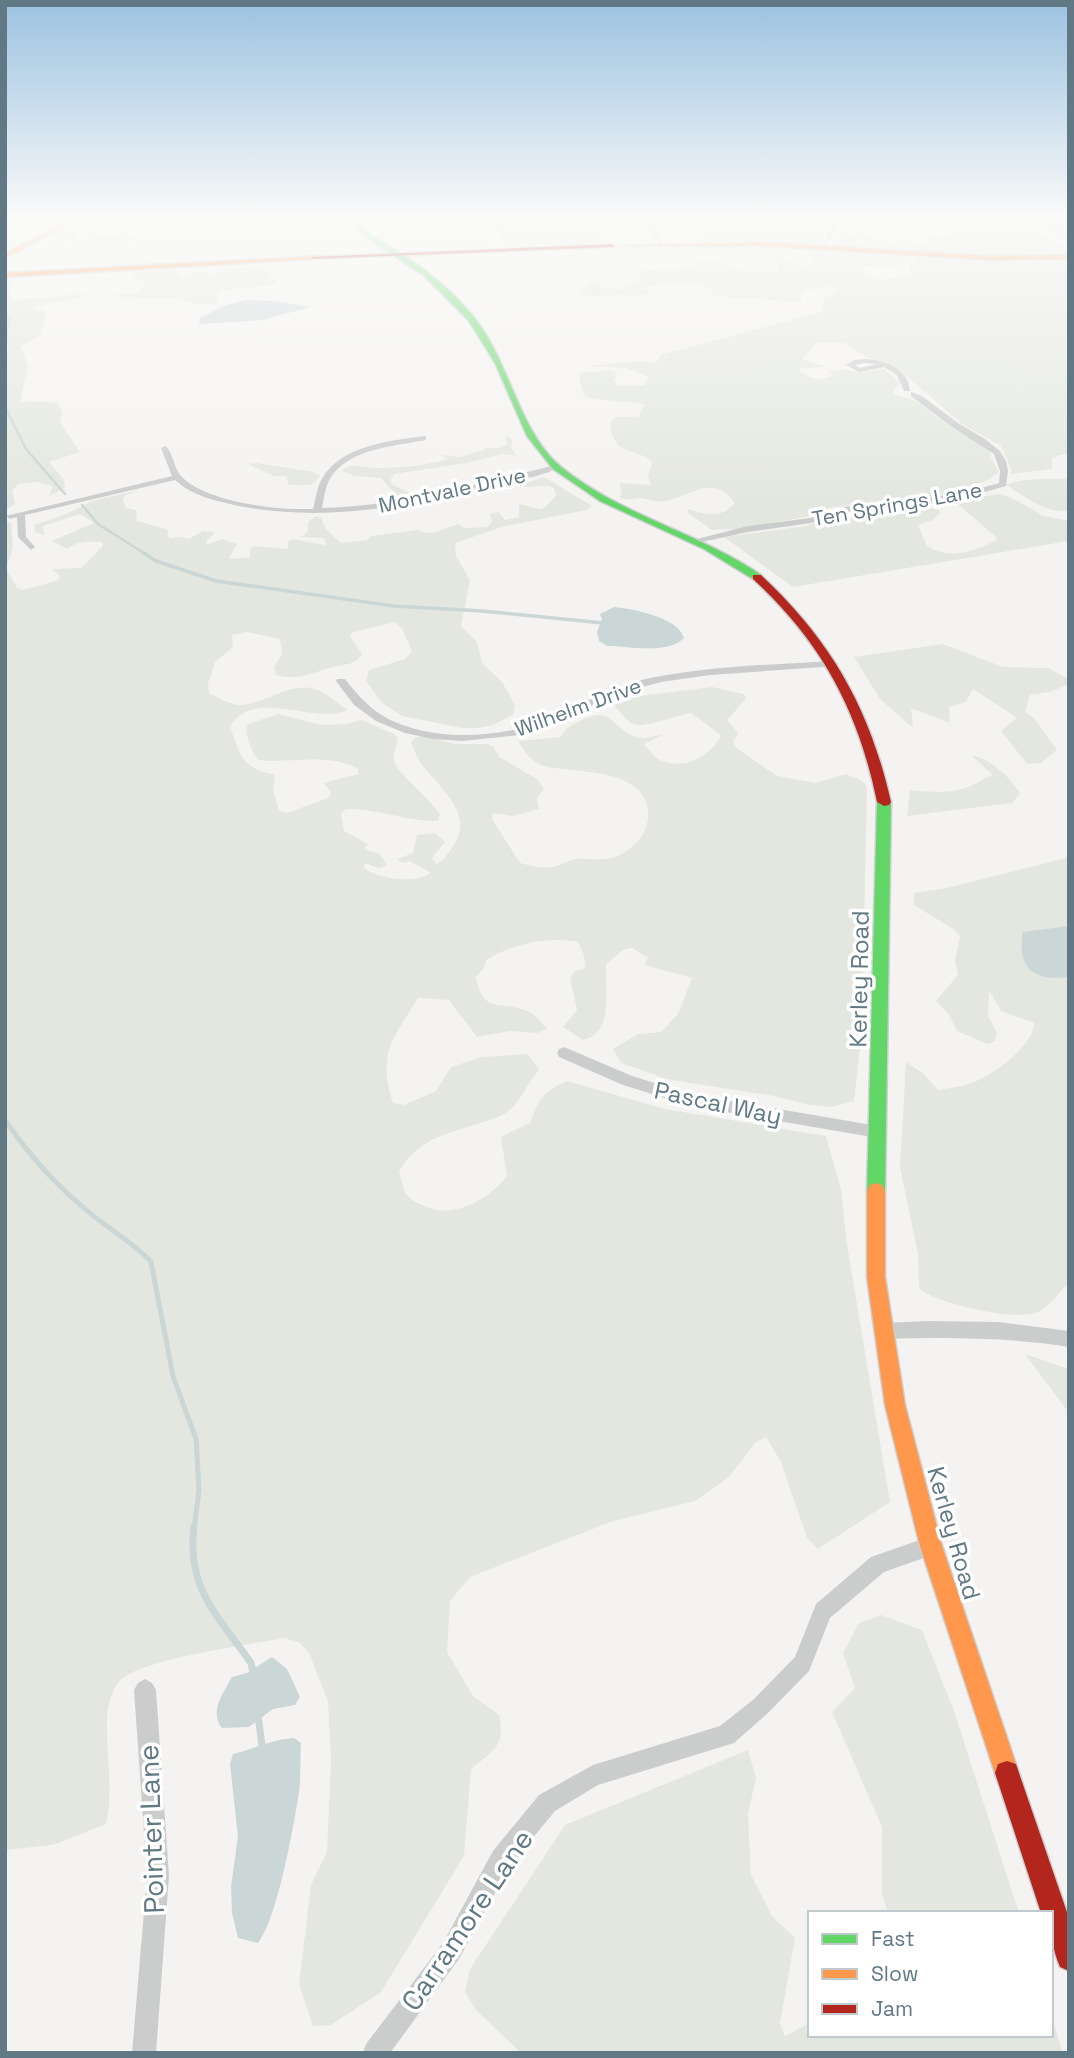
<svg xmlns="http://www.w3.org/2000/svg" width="1074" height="2058" font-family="'Space Grotesk',sans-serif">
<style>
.green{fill:#e4e7df}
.water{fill:#cbd6d6}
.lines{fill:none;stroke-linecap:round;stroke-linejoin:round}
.stream-far4{stroke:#cbd6d6;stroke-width:2}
.stream-far3{stroke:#cbd6d6;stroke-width:2.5}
.stream-far2{stroke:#cbd6d6;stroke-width:3.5}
.stream-far1{stroke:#cbd6d6;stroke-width:5}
.stream{stroke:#cbd6d6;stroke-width:7}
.fast-casing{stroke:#cdd0d0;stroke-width:3}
.slow-casing{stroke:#cdd0d0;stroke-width:3}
.jam-casing{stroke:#cdd0d0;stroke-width:3}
.street{fill:#cbcdcd;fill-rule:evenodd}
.fast{fill:#63d668;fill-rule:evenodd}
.slow{fill:#ff974d;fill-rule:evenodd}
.jam{fill:#b3261e;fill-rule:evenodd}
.labels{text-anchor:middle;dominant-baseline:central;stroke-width:7;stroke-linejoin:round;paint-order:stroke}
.far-street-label{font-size:21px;fill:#617984;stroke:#fff}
.street-label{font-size:24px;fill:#617984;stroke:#fff}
.near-street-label{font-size:28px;fill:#617984;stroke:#fff}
</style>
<rect width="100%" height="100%" fill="#f4f3f1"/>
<g class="green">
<polygon points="102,216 139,216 75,235 74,240 61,243 46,241 72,231 72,227"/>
<path d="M 434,216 L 538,216 C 541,235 524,253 505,244 L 493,222 L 413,226 L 413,223 L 423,223 Z"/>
<polygon points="548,216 597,216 608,221 620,218 630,220 631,225 594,228 600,237 616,243 534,245 546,226"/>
<polygon points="763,216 799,216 803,218 791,217 786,220 798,225 815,224 816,221 828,218 822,216 837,218 830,218 831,221 816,243 695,242 719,228 762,231 767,223"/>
<polygon points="851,216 1005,216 1065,247 1069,253 1041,256 975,255 839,245 843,231 854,238 869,234 879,242 934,246 941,242 922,238 914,233 939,238 951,235 951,230 946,228"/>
<polygon points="1013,216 1069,216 1069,244 1064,240"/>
<polygon points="93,234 139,238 107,250 72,245"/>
<path d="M 769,248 L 781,249 L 783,256 C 793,265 799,268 813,265 L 814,259 L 790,252 L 810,255 L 814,253 L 812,251 L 825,251 L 831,261 L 835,258 L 833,251 L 905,255 L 904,263 L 901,266 L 860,266 C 877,286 887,280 910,274 L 910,265 L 914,262 L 915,256 L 1020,262 L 1069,261 L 1069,455 L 1060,455 L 1052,459 L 1052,469 L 1009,474 L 1012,470 L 1001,446 L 962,424 L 901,371 L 866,357 L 844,343 L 818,342 L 802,359 L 827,367 L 800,368 L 799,370 C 809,379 821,382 833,375 L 829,372 L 841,369 L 863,372 L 884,369 L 901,383 L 894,389 L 893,394 L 916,401 L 958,432 L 988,445 L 991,458 L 999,472 C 976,493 911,502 879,504 C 856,506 831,503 811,516 L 738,529 L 712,530 L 687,512 L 688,509 C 707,515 721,519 735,503 C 714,473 693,495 667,501 C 657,503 649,499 640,498 C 634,498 629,500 623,499 L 620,497 L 622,491 L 619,483 L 651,485 L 648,476 L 652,462 C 633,445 615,459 610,424 L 615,417 L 638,417 L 645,404 L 588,398 L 583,394 L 579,373 L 610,370 L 618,373 L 614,379 L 618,386 L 644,385 L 649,377 L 626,368 L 588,366 L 643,361 L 650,364 L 658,361 L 660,355 L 821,312 L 825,298 L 837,291 L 837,288 C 826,284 810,288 800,295 L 802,301 L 800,302 L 714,296 L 708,286 L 696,283 L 650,286 L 647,287 L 650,295 L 589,296 L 581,294 L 580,289 L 587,287 L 588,281 L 597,281 L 603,288 L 621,289 L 642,278 L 637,271 L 691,267 L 696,265 L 694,262 L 698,261 L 726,263 L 744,271 L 777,272 L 779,267 L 768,252 Z"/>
<path d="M 250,266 L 264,267 L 277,281 L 271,285 L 226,290 L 216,295 L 218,299 L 215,304 L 197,305 L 173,297 L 124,299 L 109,295 L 139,293 L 145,281 L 135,279 L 133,272 L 179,270 L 181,276 C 188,272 203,269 212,276 L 229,269 Z"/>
<path d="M 5,281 L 14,281 L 8,293 L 16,300 L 79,294 L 88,296 L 33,307 L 33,309 L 47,311 L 40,335 L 21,347 L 28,366 L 20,402 C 33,403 46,400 58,404 L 62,413 L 60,423 L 80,452 L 49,462 L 64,480 L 65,488 L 49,496 L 53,486 L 36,482 L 19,484 L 12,491 L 15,504 L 6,510 Z"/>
<path d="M 506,435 L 512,440 L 511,447 L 516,456 L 502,454 L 467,463 L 394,474 L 390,480 L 391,484 L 412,494 L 400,499 L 381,478 L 354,476 L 342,471 C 353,461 361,468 374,468 C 400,468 422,466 448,459 L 440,455 L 459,457 L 484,450 L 485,448 L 500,448 L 507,445 Z"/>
<polygon points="257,463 314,472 320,476 311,485 289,485 286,476 273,476 248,464"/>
<path d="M 544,477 L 592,506 L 587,510 L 505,526 L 455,543 L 456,556 L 470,580 L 461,626 L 477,642 L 482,663 L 502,682 L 515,705 L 513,715 L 493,725 L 478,728 L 462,728 L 402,716 L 381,702 L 366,681 L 369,670 L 405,659 L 412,651 L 402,629 L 395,622 L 353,632 L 350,636 L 362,654 C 355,666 344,664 332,667 C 312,673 298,681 276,675 L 274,667 L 282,654 L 280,639 L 247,632 L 232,635 L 233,647 L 215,662 L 208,684 L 209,693 C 218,697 230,705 240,705 C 261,706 289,681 315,689 C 327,693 338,704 348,710 C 315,726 253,686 230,727 C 240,754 242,769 273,774 L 275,778 L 273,789 L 279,811 L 287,813 L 328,798 L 331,793 L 324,783 L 358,774 L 358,769 C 329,752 290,764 258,760 C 252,751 243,734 248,724 L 279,714 L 321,725 L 346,724 L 361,720 L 394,734 L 398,738 C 397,745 393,753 394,760 C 396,773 430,797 440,815 L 438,821 C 407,822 378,808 346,809 L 341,814 L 344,831 L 368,844 L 364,849 L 380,854 L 387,865 L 379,868 L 364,863 L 365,869 C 382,879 413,884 431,873 L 410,861 L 402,863 L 397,859 L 413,853 L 417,835 L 435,833 L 445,842 L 432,858 L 436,864 C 444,860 447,855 452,848 C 477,813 438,787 420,762 C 416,756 414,748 411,742 L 416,737 L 424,736 L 455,744 L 488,744 L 494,747 L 499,757 L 537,779 L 544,789 L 537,798 L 539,809 L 513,816 L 493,813 L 492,819 L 520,863 C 529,865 542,869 552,867 C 560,866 569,860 577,859 C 589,858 604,861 615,857 C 636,849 655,827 646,802 C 634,768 572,773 544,766 C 532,763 524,751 518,741 L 561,737 C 566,727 572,725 582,720 C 612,705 610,727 636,737 C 644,740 655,736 664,734 L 644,744 C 648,749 654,757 660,760 C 683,771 712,756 721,735 L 691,713 C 679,715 642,728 635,725 C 627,722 620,712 614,705 L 640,696 L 712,687 L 744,694 L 746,699 L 727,720 L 738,733 L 733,742 L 735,747 L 777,776 L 815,783 L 846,774 L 862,781 L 867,787 L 862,1028 L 854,1101 L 832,1107 L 810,1105 L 774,1096 L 666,1079 L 621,1063 L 613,1049 L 638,1034 L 661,1032 L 678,1014 L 692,978 L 644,965 L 648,958 L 632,948 L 623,950 L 606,964 C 605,989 614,1034 583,1040 L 563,1027 L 577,1010 L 570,978 L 575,971 L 585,968 L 584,955 L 578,942 C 548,936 512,944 486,960 L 484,968 L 476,977 C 483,1018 505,998 531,1013 C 537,1016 543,1024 547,1029 L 537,1033 L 510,1031 L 477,1037 L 449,1000 L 418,998 C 393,1039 377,1053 393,1103 L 404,1105 L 436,1091 L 451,1067 L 482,1057 L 528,1054 L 539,1070 C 525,1084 521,1106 502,1115 C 465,1132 423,1130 399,1171 C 401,1177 402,1186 405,1192 C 409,1199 415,1202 422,1205 C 451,1221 488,1200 507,1176 L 501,1137 L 530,1123 C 540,1098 542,1092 567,1081 L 665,1109 L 826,1136 L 841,1189 L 846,1238 L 890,1502 L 818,1549 L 807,1538 L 781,1462 L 766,1437 L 755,1443 L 729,1477 L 695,1501 L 613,1521 L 470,1577 L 450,1601 L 447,1652 L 473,1696 L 499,1715 C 506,1746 493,1751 471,1769 L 464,1856 L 381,1992 L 331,2025 L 313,2026 L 299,1984 L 311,1885 L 327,1852 L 331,1761 L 328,1701 L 309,1653 L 299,1642 L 284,1638 C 248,1645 148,1658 123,1678 C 111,1687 107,1708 107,1722 C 106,1757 114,1790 106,1824 L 53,1845 L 5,1850 L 5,521 L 11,523 L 13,548 L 6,568 L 17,588 L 23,590 L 59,580 L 60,576 L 52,569 L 81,568 L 103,546 L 102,542 C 88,542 78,540 67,549 L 52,541 L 94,523 L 80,514 L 43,526 L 44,535 L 35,532 L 35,525 L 66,514 L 92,501 L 139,490 L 124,496 L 123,501 L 126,508 L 136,510 L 137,521 L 169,530 L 167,535 L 170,538 L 181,537 L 189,539 L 203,531 L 213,532 L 214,534 L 206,541 L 207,545 L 222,539 L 237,544 L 229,558 L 232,559 L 250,557 L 250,549 L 254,546 L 288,549 L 288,541 L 293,539 L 324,545 L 326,544 L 324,538 L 301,537 L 308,531 L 308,522 L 316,516 L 321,518 L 326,529 L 341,543 L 367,540 L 371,536 L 418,530 L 426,533 L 436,532 L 458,524 L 464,528 L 488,527 L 492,522 L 490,514 L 499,512 L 505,520 L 519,517 L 519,504 C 542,508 540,516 556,495 L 554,488 C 542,482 531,491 520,485 Z"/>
<path d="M 1069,478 L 1069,510 C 1048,516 1023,495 1006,485 C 1025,477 1048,480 1069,478 Z"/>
<path d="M 999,494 L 1012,498 L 1044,516 L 1069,521 L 1069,541 L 793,587 L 724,537 L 806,526 L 832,517 L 859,517 L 920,506 L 939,510 L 940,513 L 933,520 L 918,525 L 927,546 C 951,560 973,552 997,540 L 996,537 L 954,501 Z"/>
<polygon points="943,644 1003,667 1048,668 1069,679 1069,684 1050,692 1030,695 1025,712 1035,719 1057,750 1041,763 1027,764 1001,731 1017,718 973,689 966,702 949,707 950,723 911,708 913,728 880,699 854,657"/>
<path d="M 971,755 C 989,758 1012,778 1020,794 L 1012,803 L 907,816 L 910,790 C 930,792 954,794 973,785 C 980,782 984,777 993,775 Z"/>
<path d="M 1069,857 L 1069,1282 C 1060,1291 1049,1308 1038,1312 C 1016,1322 936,1304 919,1288 L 918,1254 L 900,1167 L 906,1062 L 924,1074 L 938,1090 C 949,1088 961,1087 971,1083 C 992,1076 1034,1046 1034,1023 L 1001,1011 L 989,990 L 988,1016 L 997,1033 L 995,1041 L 987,1044 L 957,1031 L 949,1015 L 936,1001 L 958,975 L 955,960 L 960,937 L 955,930 L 914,905 L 914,893 L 947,888 Z"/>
<polygon points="1025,1354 1069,1369 1069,1413"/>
<polygon points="881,1615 922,1630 954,1711 1019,1913 888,1913 882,1894 882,1827 832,1712 855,1688 843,1653 859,1623"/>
<polygon points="748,1750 756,1778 748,1814 751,1875 772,1916 795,1938 780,2023 785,2036 810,2023 810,2035 1051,2035 1051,2015 1063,2053 521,2053 476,2010 465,1992 470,1969 565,1825"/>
</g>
<g class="water">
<polygon points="245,300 276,301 311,307 262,320 199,324 200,318 224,306"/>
<path d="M 614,607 C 633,609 678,617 684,638 C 667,655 629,646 607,646 L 599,641 L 597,632 L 602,619 L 600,614 Z"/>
<path d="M 1069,926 L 1069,977 C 1035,982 1016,968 1023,932 Z"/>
<path d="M 272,1657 L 287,1669 L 300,1697 L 295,1705 L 273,1709 L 249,1727 L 222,1728 C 209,1711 223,1694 232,1677 L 247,1673 Z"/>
<path d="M 294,1738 L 301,1743 C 300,1759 301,1776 299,1792 C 294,1825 277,1920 258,1943 L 238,1938 L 232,1913 L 231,1887 L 238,1836 L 230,1764 L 233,1754 C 254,1749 272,1739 294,1738 Z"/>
</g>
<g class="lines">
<g class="stream-far4">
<polyline points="1046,216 1069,238"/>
<polyline points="5,313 10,317 5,340"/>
</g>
<g class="stream-far3">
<polyline points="5,407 26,449 65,494"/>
<polyline points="82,505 98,524 147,555"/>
</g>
<polyline class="stream-far2" points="144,553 156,561 216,581 394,606 482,611 603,623"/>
<path class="stream-far1" d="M 5,1120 C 27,1152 54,1183 84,1208 C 105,1227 132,1241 151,1262 L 173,1376 L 196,1439 L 199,1490 L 194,1529"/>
<g class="stream">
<path d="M 194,1527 C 186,1588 218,1616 251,1663 L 253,1673"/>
<polyline points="258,1716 263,1753"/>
</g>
<defs>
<g id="fast">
<path d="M 343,216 L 349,216 C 365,234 386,243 405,256 C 430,272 454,293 473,316 C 510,361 518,430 560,466 C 619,515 698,532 761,575 L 761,579 L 753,579 L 704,549 L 600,501 L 553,469 L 527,436 L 495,363 L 469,321 L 424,276 L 364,236 Z"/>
<polygon points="884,798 891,802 885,1191 882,1197 876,1199 870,1197 867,1191 877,802"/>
</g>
<g id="slow">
<polygon points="80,216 88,216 5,258 5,253"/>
<polygon points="762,242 990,256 1069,255 1069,259 990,260 762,246 610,246"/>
<polygon points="316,256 314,259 5,277 5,273"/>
<polygon points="876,1183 882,1185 885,1191 885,1277 905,1405 942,1546 1019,1773 1016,1782 1007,1785 998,1782 995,1773 920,1546 885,1405 867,1277 867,1191 870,1185"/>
</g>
<g id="jam">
<polygon points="613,244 615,247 314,259 311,257"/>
<path d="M 753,575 L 761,575 C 831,640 870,709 891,802 L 889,805 L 884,806 L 877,802 C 858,710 822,643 753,579 Z"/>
<path d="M 1007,1761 L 1016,1764 L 1019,1773 L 1069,1918 L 1069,1971 L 1060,1967 C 1052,1949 1051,1933 1051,1913 L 1041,1913 L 995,1773 L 998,1764 Z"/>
</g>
</defs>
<use href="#fast" class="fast-casing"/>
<use href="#slow" class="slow-casing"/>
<use href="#jam" class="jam-casing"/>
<g class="street">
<polygon points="637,216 643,216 665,246 661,246"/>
<polygon points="839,216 845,216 824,248 820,248"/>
<path d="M 865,359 C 885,360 909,369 910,391 L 904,391 L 897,375 L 884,367 L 859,372 L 846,365 L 854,360 ZM 865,363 L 877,364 L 860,368 L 855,365 Z"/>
<polygon points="911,392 922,396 958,423 985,439 1000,451 1006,461 1008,471 1006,486 960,499 845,512 811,523 748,532 697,543 697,539 748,526 810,518 844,507 959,494 999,483 1000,471 994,454 952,427 911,396"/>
<path d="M 423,436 L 426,436 L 426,440 C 395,446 351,448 331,477 C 325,486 324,498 322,508 C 402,506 478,484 555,465 L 559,467 C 542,477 517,480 498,484 C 413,506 326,523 239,506 C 216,501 192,496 175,480 L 25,515 L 26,537 L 35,547 L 31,550 L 18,537 L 17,517 L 10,519 L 6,516 L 172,476 L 161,448 L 165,446 C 174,452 173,469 183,478 C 210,503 277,510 313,509 C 316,498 317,486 323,477 C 343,445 390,441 423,436 Z"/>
<path d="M 833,661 L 838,664 L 837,666 L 710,675 L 661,682 L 616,694 L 549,726 L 519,735 L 462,741 L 433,739 L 405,733 L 376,721 L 354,705 L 336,681 L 337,679 L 345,679 C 356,693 367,706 383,716 C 428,742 496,739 544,721 C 576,709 603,689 637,681 C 701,666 767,665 833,661 Z"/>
<polygon points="564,1047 632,1076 690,1094 878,1126 883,1127 886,1132 883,1137 878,1138 690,1106 623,1085 559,1057 557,1053 559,1049"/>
<path d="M 929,1321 L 999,1322 L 1069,1331 L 1069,1347 C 1007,1337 945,1337 882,1339 L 876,1337 L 873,1331 L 876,1325 L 882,1323 Z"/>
<polygon points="931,1536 938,1539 941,1546 938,1553 884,1572 830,1618 809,1671 768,1713 734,1743 598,1785 555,1811 509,1867 459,1959 390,2053 363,2053 366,2044 443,1943 493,1851 539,1795 593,1765 720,1726 754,1699 795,1657 816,1604 871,1557"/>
<polygon points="145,1679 152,1683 156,1690 169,1876 156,2053 132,2053 147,1876 134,1690 138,1683"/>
</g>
<use href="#fast" class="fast"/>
<use href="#slow" class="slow"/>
<use href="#jam" class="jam"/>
</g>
<linearGradient id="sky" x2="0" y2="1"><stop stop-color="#9cc2e1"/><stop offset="0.43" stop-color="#fafaf9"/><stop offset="1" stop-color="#fafaf9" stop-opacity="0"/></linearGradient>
<rect width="1074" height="504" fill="url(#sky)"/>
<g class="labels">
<g class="far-street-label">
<text transform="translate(452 490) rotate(-12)">Montvale Drive</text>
<text transform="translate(897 504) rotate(-10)">Ten Springs Lane</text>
<text transform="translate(578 707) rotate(-20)">Wilhelm Drive</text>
</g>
<g class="street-label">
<text transform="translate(859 979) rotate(-89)">Kerley Road</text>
<text transform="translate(718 1103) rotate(12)">Pascal Way</text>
<text transform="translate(954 1533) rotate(74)">Kerley Road</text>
</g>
<g class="near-street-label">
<text transform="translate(151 1829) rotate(-92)">Pointer Lane</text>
<text transform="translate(467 1920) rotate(-56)">Carramore Lane</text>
</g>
</g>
<rect width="1074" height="2058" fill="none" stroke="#617984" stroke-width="14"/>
<rect x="808" y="1911" width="245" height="126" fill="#ffffff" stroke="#c0c9ce" stroke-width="2"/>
<rect x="822" y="1934" width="35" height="10" fill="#63d668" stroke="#c0c9ce" stroke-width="2"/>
<text x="871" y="1946" font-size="21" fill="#617984">Fast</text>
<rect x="822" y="1969" width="35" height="10" fill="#ff974d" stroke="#c0c9ce" stroke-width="2"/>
<text x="871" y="1981" font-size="21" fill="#617984">Slow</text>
<rect x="822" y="2004" width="35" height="10" fill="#b3261e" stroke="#c0c9ce" stroke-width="2"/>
<text x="871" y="2016" font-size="21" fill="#617984">Jam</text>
</svg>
